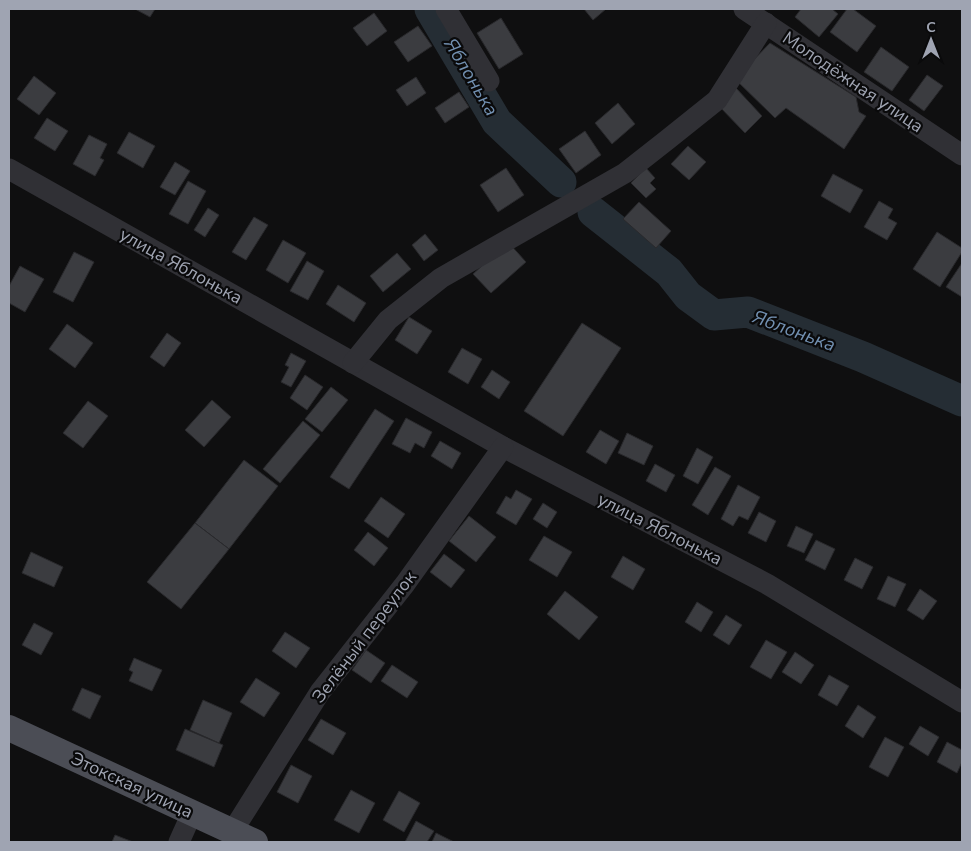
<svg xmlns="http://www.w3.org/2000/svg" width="971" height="851" font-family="'Nunito Sans',sans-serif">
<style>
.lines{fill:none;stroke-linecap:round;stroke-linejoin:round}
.river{stroke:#252d34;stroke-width:31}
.building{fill:#3b3c40;stroke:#29292c}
.minor{stroke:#303035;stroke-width:21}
.major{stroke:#4b4d55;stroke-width:26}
.labels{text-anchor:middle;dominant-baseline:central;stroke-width:4.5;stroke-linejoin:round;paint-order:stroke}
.street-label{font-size:18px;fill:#9fa4b2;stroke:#0a0a0b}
.water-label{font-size:19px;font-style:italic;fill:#7290b1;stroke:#0a0a0b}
</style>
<rect width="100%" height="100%" fill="#0f0f10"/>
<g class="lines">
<g class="river">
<polyline points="430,9 497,122 561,182"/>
<polyline points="593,212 669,272 688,296 714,315 748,312 863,357 962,401"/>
</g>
</g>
<g class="building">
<polygon points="135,9 155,9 150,17"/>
<polygon points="584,9 606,9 593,20"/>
<polygon points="801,9 832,9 838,14 819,37 795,17"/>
<polygon points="847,9 853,9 876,26 857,52 830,32"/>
<polygon points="374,13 387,31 367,46 353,28"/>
<polygon points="501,18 523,54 499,69 477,33"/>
<polygon points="418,26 432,46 408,62 394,42"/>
<polygon points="770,43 856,97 859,112 866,116 844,149 786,108 775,118 735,79"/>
<polygon points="881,47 909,67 892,91 864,72"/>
<polygon points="927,75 943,86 924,111 909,100"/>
<polygon points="34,76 56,93 39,115 17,99"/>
<polygon points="416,77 426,93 407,106 396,90"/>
<polygon points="736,88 762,116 745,133 718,105"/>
<polygon points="459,92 469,107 445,123 435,108"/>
<polygon points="618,103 635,124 612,144 595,123"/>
<polygon points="47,118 68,131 55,151 34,138"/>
<polygon points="585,131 601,155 576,173 559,149"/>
<polygon points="129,132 155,146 143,168 117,153"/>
<polygon points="89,135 107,144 100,158 104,160 95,176 73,164"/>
<polygon points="688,146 706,162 689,180 671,164"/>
<polygon points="175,162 190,171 175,195 160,187"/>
<polygon points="506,168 524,195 498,212 480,185"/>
<polygon points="646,168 655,178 650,183 656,189 646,198 631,183"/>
<polygon points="833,174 863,190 850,213 821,196"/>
<polygon points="188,181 206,191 188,224 169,214"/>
<polygon points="879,201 893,209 888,218 897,223 887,240 864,227"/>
<polygon points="639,202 671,231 656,248 623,219"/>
<polygon points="208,208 219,215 205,237 194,230"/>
<polygon points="254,217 268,225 246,260 232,252"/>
<polygon points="937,232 962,248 962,252 940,287 913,269"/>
<polygon points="425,234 438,250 424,261 412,245"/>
<polygon points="283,240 306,253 288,283 266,270"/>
<polygon points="508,242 526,262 491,293 473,274"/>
<polygon points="74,252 94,262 73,302 53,292"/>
<polygon points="397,253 411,269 383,292 370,276"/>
<polygon points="307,261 324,271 308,300 290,291"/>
<polygon points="962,263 962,297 946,287"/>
<polygon points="20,266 44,279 25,312 9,303 9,286"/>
<polygon points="338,285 366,303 354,322 326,304"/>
<polygon points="409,317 432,331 417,354 395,340"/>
<polygon points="582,323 621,348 563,436 524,411"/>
<polygon points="67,324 93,343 75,368 49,349"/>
<polygon points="167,333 181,343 164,367 150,357"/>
<polygon points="462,348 482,359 468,384 448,372"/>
<polygon points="291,353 306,361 291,387 281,382 289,367 285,365"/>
<polygon points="492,370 510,382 499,399 481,387"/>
<polygon points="305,375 323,387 307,410 290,398"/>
<polygon points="331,387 348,400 322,432 305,419"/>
<polygon points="212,400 231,417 204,447 185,430"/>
<polygon points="88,401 108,416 83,448 63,433"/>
<polygon points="375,409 394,421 349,489 330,477"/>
<polygon points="406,418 432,432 424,448 415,443 410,453 392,444"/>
<polygon points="303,421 320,435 280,483 263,469"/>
<polygon points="600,430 619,441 606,464 586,452"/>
<polygon points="627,433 653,446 644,465 618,453"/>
<polygon points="440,441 461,453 452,469 431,456"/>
<polygon points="697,448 713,457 698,484 683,476"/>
<polygon points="244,460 278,486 229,549 195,523"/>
<polygon points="655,464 675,475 666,492 646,481"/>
<polygon points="715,467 731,476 708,515 692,505"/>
<polygon points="738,485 760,497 748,520 739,516 733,526 721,519"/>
<polygon points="516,490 532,499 516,525 496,513 506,496 511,499"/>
<polygon points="381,497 405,514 388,538 364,521"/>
<polygon points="543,503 557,512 547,528 533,519"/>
<polygon points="759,512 776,521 766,542 748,533"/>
<polygon points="469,516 496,537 476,562 449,541"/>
<polygon points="195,523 229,549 181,609 147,582"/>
<polygon points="796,526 813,534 804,553 787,546"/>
<polygon points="368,532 388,548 374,566 354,550"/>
<polygon points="544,536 572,552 557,577 529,560"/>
<polygon points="816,540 835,549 825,570 805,560"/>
<polygon points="31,552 63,567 54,587 22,573"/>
<polygon points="444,554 465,570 451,588 430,572"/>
<polygon points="623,556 645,569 633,590 611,577"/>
<polygon points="855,558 873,567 862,589 844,580"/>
<polygon points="888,576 906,584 895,607 877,599"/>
<polygon points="920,589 937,601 923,620 907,610"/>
<polygon points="565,591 598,617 579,640 547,614"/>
<polygon points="697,602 713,612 701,632 685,622"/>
<polygon points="726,615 742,625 729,645 713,635"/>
<polygon points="34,623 53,633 41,655 22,645"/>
<polygon points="285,632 310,648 296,668 272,651"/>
<polygon points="766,640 787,652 771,679 750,667"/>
<polygon points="366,650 385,663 371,683 352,670"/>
<polygon points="795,652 814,665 801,684 782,672"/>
<polygon points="134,658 162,670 152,691 129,681 133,672 129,670"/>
<polygon points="392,665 418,682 407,698 381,681"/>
<polygon points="829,675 849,686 837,706 818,695"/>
<polygon points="256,678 280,693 264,717 240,702"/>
<polygon points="82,688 101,696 90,719 72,710"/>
<polygon points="203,700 232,713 219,743 190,730"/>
<polygon points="858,705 876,717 863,738 845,726"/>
<polygon points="321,719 346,733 333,755 308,740"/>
<polygon points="920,726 939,737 928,756 909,744"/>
<polygon points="185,729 223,745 214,767 176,750"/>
<polygon points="885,737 904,747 888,777 869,767"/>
<polygon points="947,742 962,750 962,762 957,773 937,762"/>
<polygon points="291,765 312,776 298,803 277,792"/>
<polygon points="351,790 375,803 359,833 334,820"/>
<polygon points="399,791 420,803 404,832 383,820"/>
<polygon points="416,821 434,831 427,842 405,842"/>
<polygon points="436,833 454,842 432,842"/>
<polygon points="115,835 133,842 112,842"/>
</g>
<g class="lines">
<g class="minor">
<polyline points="446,9 489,81"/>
<polyline points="744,9 962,155"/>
<polyline points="9,169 503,447 767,584 962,702"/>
<polyline points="353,363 388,320 441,278 625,173 667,140 717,100 766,23"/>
<polyline points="232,832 320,692 405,584 503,447"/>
<polyline points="179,842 192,813"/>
</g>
<polyline class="major" points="9,728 255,842"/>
</g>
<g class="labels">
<g class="street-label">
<text transform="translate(853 82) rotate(34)">Молодёжная улица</text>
<text transform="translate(181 266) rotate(29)">улица Яблонька</text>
<text transform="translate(660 529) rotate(27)">улица Яблонька</text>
<text transform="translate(364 637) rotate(-53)">Зелёный переулок</text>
<text transform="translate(132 785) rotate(25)">Этокская улица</text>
</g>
<g class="water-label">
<text transform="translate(471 77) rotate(59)">Яблонька</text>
<text transform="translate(794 331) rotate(20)">Яблонька</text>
</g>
</g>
<rect width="971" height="851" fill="none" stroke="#9fa4b2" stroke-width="20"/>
<g transform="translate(931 40)" stroke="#0a0a0b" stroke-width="4" paint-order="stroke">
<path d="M0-4L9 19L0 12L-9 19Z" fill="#9fa4b2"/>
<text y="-8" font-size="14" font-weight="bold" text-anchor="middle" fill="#9fa4b2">С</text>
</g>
</svg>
